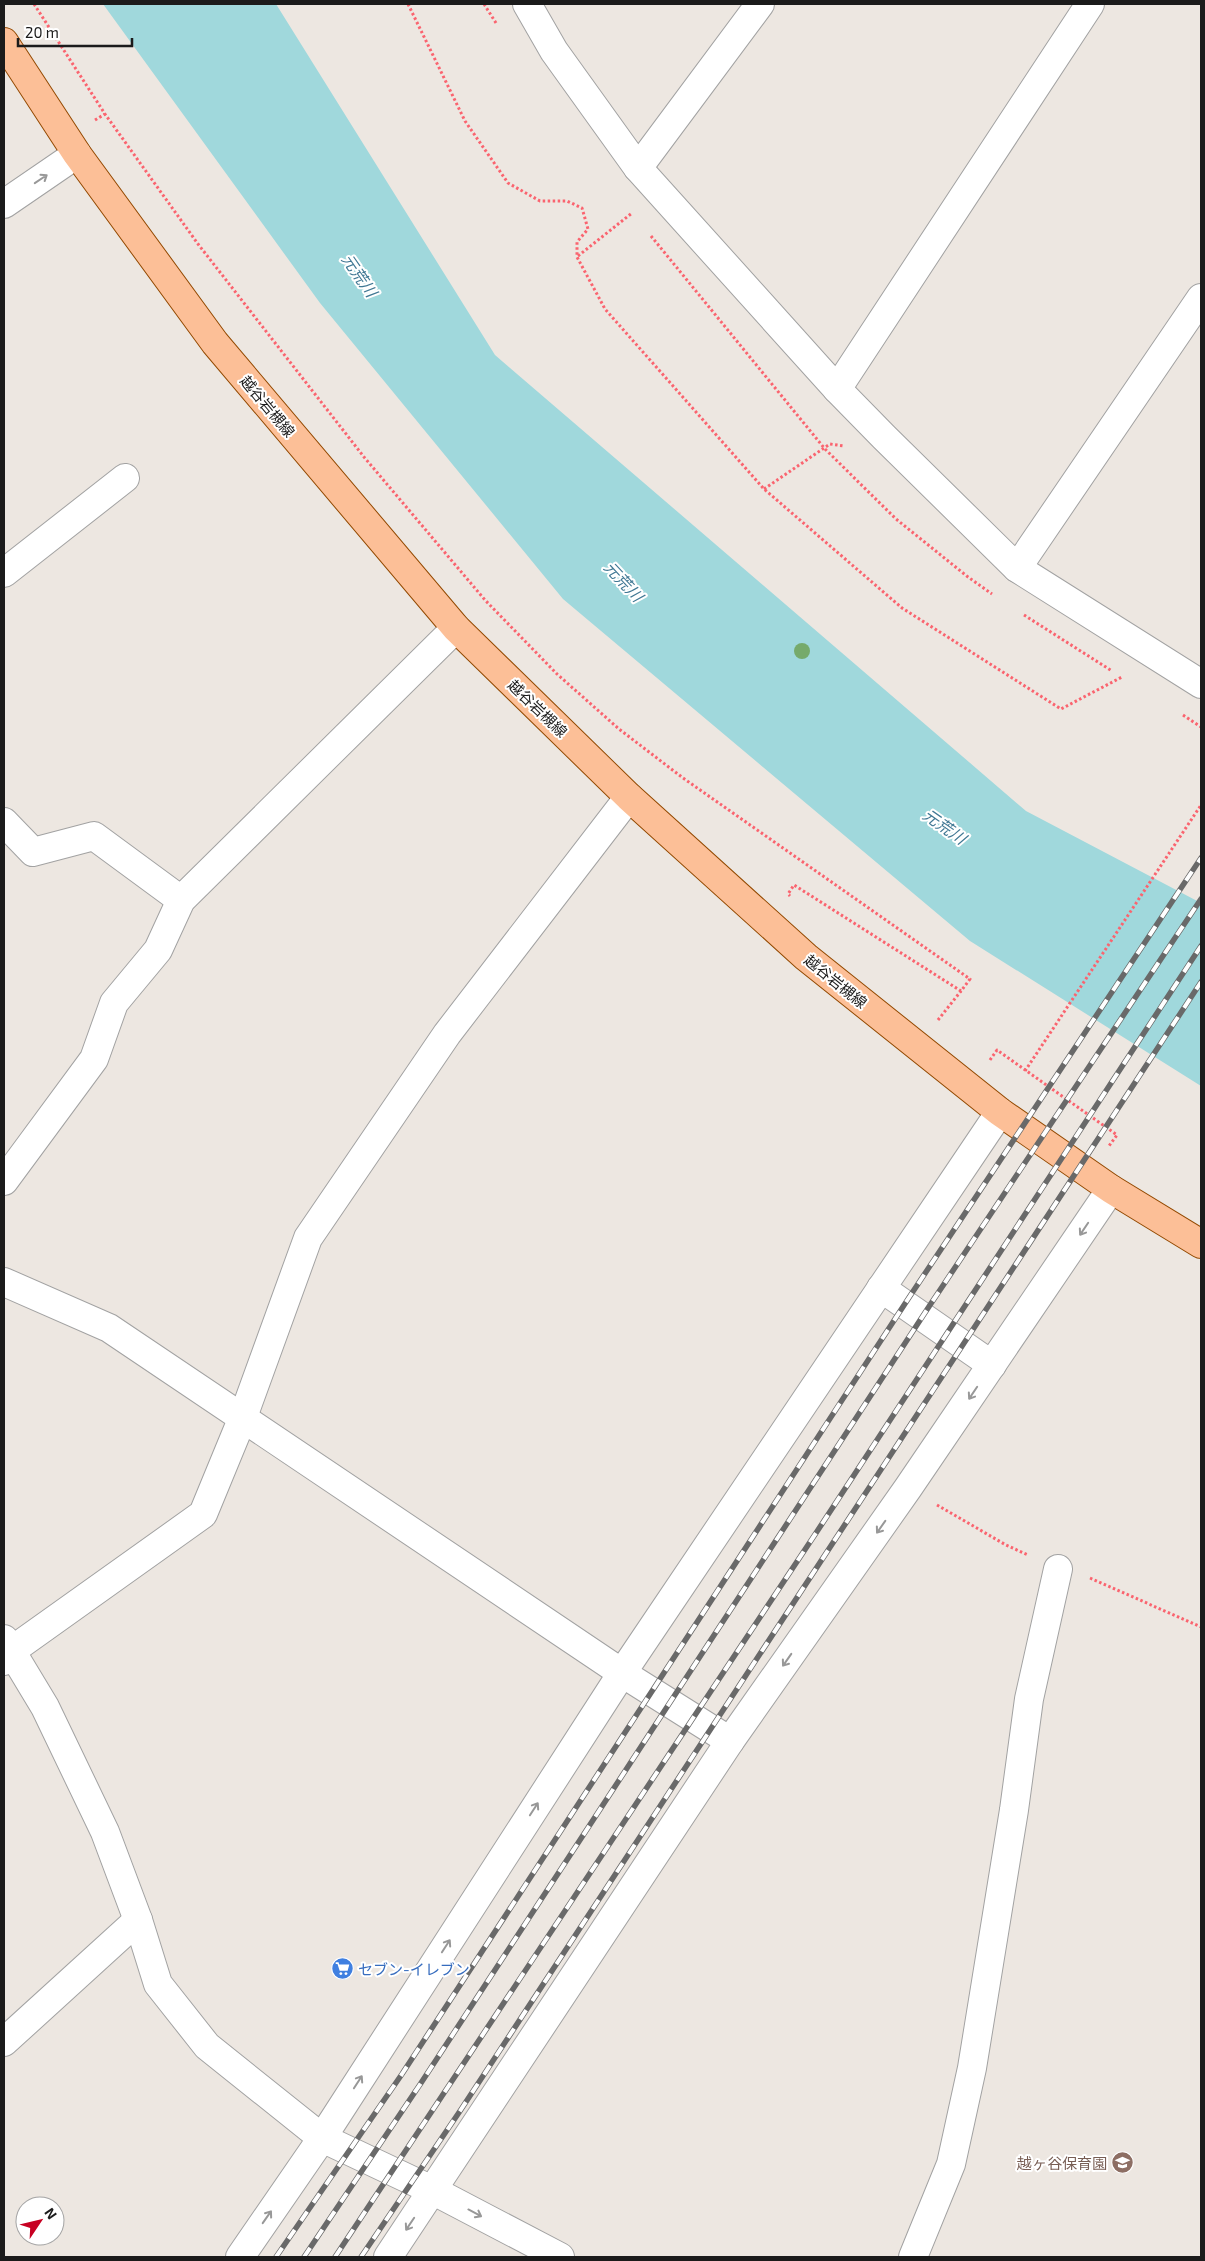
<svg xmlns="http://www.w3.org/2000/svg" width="1205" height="2261" font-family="'Exo 2','Noto Sans JP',sans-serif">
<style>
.water{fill:#a0d8dc}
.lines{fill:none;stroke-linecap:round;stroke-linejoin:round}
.minor-casing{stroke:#a2a2a2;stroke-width:30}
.major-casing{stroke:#934900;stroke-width:30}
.path{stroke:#fa646f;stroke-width:3;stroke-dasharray:2.5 2.5;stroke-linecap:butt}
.minor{stroke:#fff;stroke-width:28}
.major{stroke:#fcbf97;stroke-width:28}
.rail-casing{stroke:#696969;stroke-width:5.5}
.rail{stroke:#fff;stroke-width:4;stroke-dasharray:11;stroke-linecap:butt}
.tree{fill:#76aa6b}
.oneway{stroke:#989898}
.labels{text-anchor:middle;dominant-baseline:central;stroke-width:4;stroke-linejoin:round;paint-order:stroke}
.street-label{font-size:15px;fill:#1b1b1b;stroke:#fff}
.shop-label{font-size:15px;fill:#366cbe;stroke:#fff;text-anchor:start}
.education-label{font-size:15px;fill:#785e54;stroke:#fff;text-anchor:end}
.water-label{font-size:16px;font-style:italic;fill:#407894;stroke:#fff}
</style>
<rect width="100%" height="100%" fill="#ede7e1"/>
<polygon class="water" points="103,4 276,4 495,355 1026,811 1201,903 1201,1086 970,941 563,599 320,303"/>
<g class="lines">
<defs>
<g id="minor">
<polyline points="527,4 554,51 638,168 837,389 884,437 1017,568 1201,684"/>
<polyline points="638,168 760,4"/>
<polyline points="4,204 77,154"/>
<polyline points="837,389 1090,4"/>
<polyline points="1017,568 1201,298"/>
<polyline points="4,573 125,478"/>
<polyline points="4,822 33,852 94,836 181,900"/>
<polyline points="4,1181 94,1059 114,1003 158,950 181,900 456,628"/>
<polyline points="4,1282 109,1328 622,1673 730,1741"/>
<polyline points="881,1288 992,1365"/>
<polyline points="4,1639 45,1707 105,1832 138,1920 158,1984 207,2046 322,2138 432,2190 560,2257"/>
<polyline points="4,1661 11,1651 203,1514 243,1417 308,1238 447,1034 629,797"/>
<polyline points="4,2042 138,1920"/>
<polyline points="240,2257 322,2138 622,1673 1000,1112"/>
<polyline points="388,2257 730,1741 908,1488 1111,1189"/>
<polyline points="913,2257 951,2164 972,2068 1014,1810 1029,1699 1058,1569"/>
</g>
<polyline id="major" points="4,42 77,154 215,343 456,628 629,797 806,957 1000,1112 1111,1189 1201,1244"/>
</defs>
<use href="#minor" class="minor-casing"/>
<use href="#major" class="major-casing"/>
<g class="path">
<polyline points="34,4 105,114 198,244 364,457 485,600 557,674 619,729 683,778 970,979 961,991 794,885 788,894 790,896"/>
<polyline points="408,4 465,121 508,183 540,201 567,201 582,208 588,229 577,242 577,257 605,309 764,489 902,608 1061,709 1122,677"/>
<polyline points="484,4 496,23"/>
<polyline points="95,120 105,114"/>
<polyline points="651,236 825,449 896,519 968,577 992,594"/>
<polyline points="578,256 632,213"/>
<polyline points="764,489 830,444 844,446"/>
<polyline points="1024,615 1112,671"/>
<polyline points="1183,715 1201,727"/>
<polyline points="938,1020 961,991"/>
<polyline points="990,1060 997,1050 1117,1135 1109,1146"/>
<polyline points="1025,1071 1201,805"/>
<polyline points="937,1505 1006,1545 1028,1555"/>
<polyline points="1090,1578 1201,1627"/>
</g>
<use href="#minor" class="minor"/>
<use href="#major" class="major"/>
<defs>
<g id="rail">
<polyline points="276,2257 402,2074 910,1296 1201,858"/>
<polyline points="304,2257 421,2083 930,1305 1201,899"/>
<polyline points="335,2257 816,1533 1201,946"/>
<polyline points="361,2257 460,2111 1201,982"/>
</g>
</defs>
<use href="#rail" class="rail-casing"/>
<use href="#rail" class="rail"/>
</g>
<circle class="tree" cx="802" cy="651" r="8"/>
<defs><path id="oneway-shaft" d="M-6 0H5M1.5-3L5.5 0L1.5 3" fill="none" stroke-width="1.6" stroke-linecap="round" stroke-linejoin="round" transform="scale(1.25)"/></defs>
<g class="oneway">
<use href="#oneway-shaft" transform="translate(41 179) rotate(-34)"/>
<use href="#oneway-shaft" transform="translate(1084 1229) rotate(124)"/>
<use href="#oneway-shaft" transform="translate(973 1393) rotate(124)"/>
<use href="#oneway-shaft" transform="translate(881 1527) rotate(125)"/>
<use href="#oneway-shaft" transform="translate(787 1660) rotate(125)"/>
<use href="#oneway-shaft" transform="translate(534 1809) rotate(-57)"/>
<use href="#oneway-shaft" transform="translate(446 1946) rotate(-57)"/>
<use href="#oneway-shaft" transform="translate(358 2082) rotate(-57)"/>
<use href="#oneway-shaft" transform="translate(475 2213) rotate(28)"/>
<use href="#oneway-shaft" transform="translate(267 2217) rotate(-55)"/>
<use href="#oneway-shaft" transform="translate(410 2224) rotate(124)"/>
</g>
<defs>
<symbol id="supermarket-disc" viewBox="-11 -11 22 22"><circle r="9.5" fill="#3f7fe0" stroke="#fff"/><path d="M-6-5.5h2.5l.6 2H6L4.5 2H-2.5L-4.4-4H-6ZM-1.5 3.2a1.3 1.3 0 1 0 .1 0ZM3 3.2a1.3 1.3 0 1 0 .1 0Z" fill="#fff"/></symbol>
<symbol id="school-disc" viewBox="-11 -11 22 22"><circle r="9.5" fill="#8d6e63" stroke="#fff"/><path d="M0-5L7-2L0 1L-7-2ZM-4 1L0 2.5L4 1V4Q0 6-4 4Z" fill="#fff"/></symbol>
</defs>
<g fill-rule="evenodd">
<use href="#supermarket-disc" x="330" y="1956" width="25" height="25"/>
<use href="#school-disc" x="1110" y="2150" width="25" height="25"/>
</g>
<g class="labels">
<g class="street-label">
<text transform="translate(268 406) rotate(50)">越谷岩槻線</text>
<text transform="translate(538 708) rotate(44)">越谷岩槻線</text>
<text transform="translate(836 981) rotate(39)">越谷岩槻線</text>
</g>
<g class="shop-label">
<text x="358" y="1969">セブン-イレブン</text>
</g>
<g class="education-label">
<text x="1107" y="2163">越ヶ谷保育園</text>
</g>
<g class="water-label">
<text transform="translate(360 275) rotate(55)">元荒川</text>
<text transform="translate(624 581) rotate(47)">元荒川</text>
<text transform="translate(945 826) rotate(35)">元荒川</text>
</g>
</g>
<rect width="1205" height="2261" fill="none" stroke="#1b1b1b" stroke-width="10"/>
<g transform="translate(40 2221) rotate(55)"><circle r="24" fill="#ffffff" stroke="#a4a4a4"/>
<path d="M0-4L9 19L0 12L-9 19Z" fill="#c70022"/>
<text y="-8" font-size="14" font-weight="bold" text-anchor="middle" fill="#1b1b1b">N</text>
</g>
<path d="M18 38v8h114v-8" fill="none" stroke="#1b1b1b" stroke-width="2.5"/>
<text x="25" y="38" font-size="15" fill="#1b1b1b" stroke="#ffffff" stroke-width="4" paint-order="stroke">20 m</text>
</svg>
